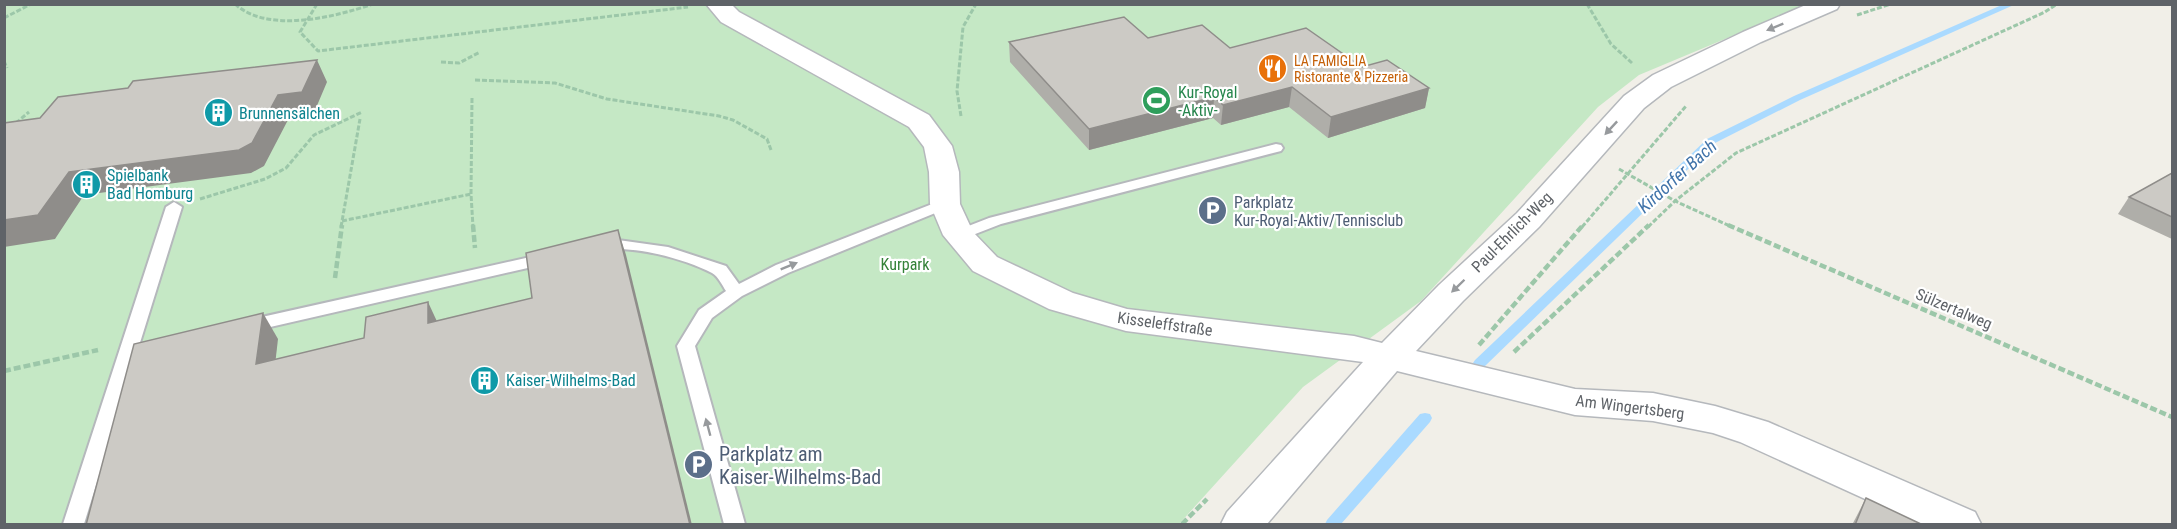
<svg xmlns="http://www.w3.org/2000/svg" width="2177" height="529" font-family="'Roboto Condensed',sans-serif">
<style>
.green{fill:#c5e8c5}
.lines{fill:none;stroke-linecap:round;stroke-linejoin:round}
.stream{fill:#aadaff;fill-rule:evenodd}
.service-casing{stroke:#b5b8bc;stroke-width:4}
.minor-casing{stroke:#b5b8bc;stroke-width:3}
.path-far1{stroke:#9cc7a9;stroke-width:3;stroke-dasharray:5 2;stroke-linecap:butt}
.path{stroke:#9cc7a9;stroke-width:4.5;stroke-dasharray:7 3;stroke-linecap:butt}
.service{fill:#fff;fill-rule:evenodd}
.minor{fill:#fff;fill-rule:evenodd}
.wall{fill:#afaea9}
.shaded-wall{fill:#8f8d8a}
.building{fill:#cccac5;stroke:#8f8d8a;stroke-width:1.5}
.oneway{fill:#979a9d}
.labels{text-anchor:middle;dominant-baseline:central;stroke-width:4.5;stroke-linejoin:round;paint-order:stroke}
.far-food-label{font-size:14px;fill:#c56008;stroke:#fff;text-anchor:start}
.leisure-label{font-size:16px;fill:#27864d;stroke:#fff;text-anchor:start}
.culture-label{font-size:16px;fill:#0d838f;stroke:#fff;text-anchor:start}
.service-label{font-size:16px;fill:#4e5e75;stroke:#fff;text-anchor:start}
.street-label{font-size:16px;fill:#5f6368;stroke:#fff}
.park-label{font-size:16px;fill:#348238;stroke:#fff}
.water-label{font-size:18px;font-style:italic;fill:#4174aa;stroke:#fff}
.near-service-label{font-size:20px;fill:#4e5e75;stroke:#fff;text-anchor:start}
</style>
<rect width="100%" height="100%" fill="#f1efe8"/>
<polygon class="green" points="4,5 1806,5 1639,75 1598,107 1421,301 1303,387 1179,524 5,524"/>
<g class="lines">
<g class="stream">
<polygon points="2004,4 2016,4 1800,100 1715,143 1485,366 1475,366 1473,363 1475,360 1707,139 1794,96"/>
<polygon points="1425,413 1430,414 1432,418 1430,422 1341,524 1325,524 1327,520 1420,414"/>
</g>
<defs>
<g id="service">
<polygon points="1276,144 1281,145 1283,148 1281,151 1001,224 965,238 959,240 951,235 953,232 989,218"/>
<path d="M 945,199 L 950,201 L 953,204 L 950,207 L 788,273 L 742,296 L 712,318 L 695,346 L 745,524 L 724,524 L 677,346 L 699,310 L 726,291 C 722,285 718,276 712,273 C 685,259 631,244 602,251 L 594,246 L 596,243 L 611,239 L 668,247 L 726,266 L 739,284 L 776,265 Z"/>
<polygon points="174,202 182,207 139,346 153,342 159,344 162,348 159,352 135,359 84,524 63,524 166,207"/>
<polygon points="548,253 556,258 554,262 248,332 242,330 239,326 242,322 248,320"/>
</g>
<polygon id="minor" points="706,4 731,4 739,12 929,115 952,146 959,172 960,204 973,232 997,257 1073,293 1127,309 1354,336 1382,343 1439,285 1517,213 1624,96 1653,75 1743,32 1808,4 1840,4 1837,9 1761,42 1671,87 1644,108 1539,227 1463,301 1416,351 1575,389 1653,393 1715,406 1768,422 1975,512 1981,524 1920,524 1740,442 1713,433 1653,421 1575,415 1397,371 1267,524 1221,524 1227,512 1363,362 1126,331 1049,309 973,271 943,235 930,204 929,172 924,147 909,127 721,22"/>
</defs>
<use href="#service" class="service-casing"/>
<use href="#minor" class="minor-casing"/>
<g class="path-far1">
<path d="M 235,4 C 268,34 335,17 373,4"/>
<polyline points="317,4 300,32 318,51 688,7"/>
<polyline points="1587,4 1611,44 1632,63"/>
<polyline points="1857,15 1891,4"/>
<polyline points="4,18 31,4"/>
<polyline points="4,61 7,68"/>
<polyline points="441,62 459,63 480,52"/>
<polyline points="475,80 555,83 607,99 719,116 733,120 767,139 771,150"/>
<polyline points="472,98 471,194 473,227"/>
<polyline points="961,116 957,91 963,27 976,4"/>
<polyline points="16,123 29,112"/>
<polyline points="1619,169 1675,201 1732,227"/>
<polyline points="200,199 265,179 286,168 314,135 362,112"/>
<polyline points="342,221 471,194"/>
<polyline points="341,227 360,119"/>
<polyline points="1582,227 1686,106"/>
<polyline points="1648,227 1675,201 1736,153 2045,12 2057,4"/>
</g>
<g class="path">
<polyline points="473,225 475,248"/>
<polyline points="1728,225 2172,417"/>
<polyline points="335,278 342,225"/>
<polyline points="1479,345 1583,225"/>
<polyline points="1514,352 1649,225"/>
<polyline points="4,371 98,350"/>
<polyline points="1182,524 1207,499"/>
</g>
<use href="#service" class="service"/>
<use href="#minor" class="minor"/>
</g>
<g class="wall">
<polygon points="1148,38 1230,48 1362,67 1429,88 1425,108 1328,138 1289,107 1221,125 1213,118 1089,150 1010,62 1009,42"/>
<polygon points="2172,173 2172,239 2118,214 2129,197"/>
<polygon points="1866,498 1923,525 1852,525"/>
</g>
<g class="shaded-wall">
<polygon points="317,60 327,82 313,115 289,118 264,166 251,173 84,195 55,239 4,247 4,220 69,172 278,95"/>
<polygon points="1292,87 1289,107 1221,125 1223,105"/>
<polygon points="1429,88 1425,108 1328,138 1331,117"/>
<polygon points="1214,97 1213,118 1089,150 1089,129"/>
<polygon points="618,230 626,255 692,525 690,525"/>
<polygon points="428,302 440,328 428,323"/>
<polygon points="263,313 278,339 272,391 256,364"/>
</g>
<g class="building">
<polygon points="1124,17 1148,38 1202,25 1230,48 1306,28 1362,67 1387,60 1429,88 1331,117 1292,87 1223,105 1214,97 1089,129 1009,42"/>
<polygon points="317,60 302,92 278,95 252,143 239,150 69,172 38,215 4,220 4,123 40,118 58,97 128,88 133,81"/>
<polygon points="2172,173 2172,217 2129,197"/>
<polygon points="618,230 690,525 86,525 134,344 263,313 256,364 364,338 366,317 428,302 428,323 532,298 526,253"/>
<polygon points="1866,498 1923,525 1855,525"/>
</g>
<defs><path id="oneway-solid" d="M-6-.8H1V-3.2L6.5 0L1 3.2V.8H-6Z" transform="scale(1.5)"/></defs>
<g class="oneway">
<use href="#oneway-solid" transform="translate(1775 27) rotate(158)"/>
<use href="#oneway-solid" transform="translate(1611 128) rotate(133)"/>
<use href="#oneway-solid" transform="translate(789 266) rotate(-22)"/>
<use href="#oneway-solid" transform="translate(1458 286) rotate(136)"/>
<use href="#oneway-solid" transform="translate(708 427) rotate(-105)"/>
</g>
<defs>
<symbol id="restaurant-disc" viewBox="-11 -11 22 22"><circle r="9.5" fill="#e8710a" stroke="#fff"/><path d="M-5-6h1v4h1v-4h1v4h1v-4h1v5L-1.5 .5V6h-2V.5L-5-1ZM5-6V6H3V1.5H1.5Q1.5-4 5-6Z" fill="#fff"/></symbol>
<symbol id="stadium-disc" viewBox="-11 -11 22 22"><circle r="9.5" fill="#2e9e5b" stroke="#fff"/><path d="M0-5a6.5 5 0 1 0 0 10a6.5 5 0 1 0 0-10ZM-3.5-1.8h7v3.6h-7Z" fill="#fff"/></symbol>
<symbol id="building-disc" viewBox="-11 -11 22 22"><circle r="9.5" fill="#0f9aa8" stroke="#fff"/><path d="M-4-6H4V6H1V3H-1V6H-4ZM-2.5-4.3h1.7v1.8h-1.7ZM.8-4.3h1.7v1.8H.8ZM-2.5-1h1.7V.8h-1.7ZM.8-1h1.7V.8H.8Z" fill="#fff"/></symbol>
<symbol id="parking-disc" viewBox="-11 -11 22 22"><circle r="9.5" fill="#5c6f8a" stroke="#fff"/><path d="M-3.5-5.5H1a3.5 3.5 0 0 1 0 7H-1V5.5H-3.5ZM-1-3.4V-.6H.8a1.4 1.4 0 0 0 0-2.8Z" fill="#fff"/></symbol>
</defs>
<g fill-rule="evenodd">
<use href="#restaurant-disc" x="1256" y="52" width="33" height="33"/>
<use href="#stadium-disc" x="1140" y="84" width="33" height="33"/>
<use href="#building-disc" x="202" y="96" width="33" height="33"/>
<use href="#building-disc" x="70" y="168" width="33" height="33"/>
<use href="#parking-disc" x="1196" y="194" width="33" height="33"/>
<use href="#building-disc" x="468" y="364" width="33" height="33"/>
<use href="#parking-disc" x="682" y="448" width="33" height="33"/>
</g>
<g class="labels">
<g class="far-food-label">
<text x="1294" y="61">LA FAMIGLIA<tspan x="1294" dy="16">Ristorante &amp; Pizzeria</tspan></text>
</g>
<g class="leisure-label">
<text x="1178" y="92">Kur-Royal<tspan x="1178" dy="18">-Aktiv-</tspan></text>
</g>
<g class="culture-label">
<text x="239" y="113">Brunnensälchen</text>
<text x="107" y="175">Spielbank<tspan x="107" dy="18">Bad Homburg</tspan></text>
<text x="506" y="380">Kaiser-Wilhelms-Bad</text>
</g>
<g class="service-label">
<text x="1234" y="202">Parkplatz<tspan x="1234" dy="18">Kur-Royal-Aktiv/Tennisclub</tspan></text>
</g>
<g class="street-label">
<text transform="translate(1512 232) rotate(-45)">Paul-Ehrlich-Weg</text>
<text transform="translate(1954 309) rotate(23)">Sülzertalweg</text>
<text transform="translate(1165 324) rotate(8)">Kisseleffstraße</text>
<text transform="translate(1630 407) rotate(7)">Am Wingertsberg</text>
</g>
<g class="park-label">
<text x="905" y="264">Kurpark</text>
</g>
<g class="water-label">
<text transform="translate(1677 176) rotate(-42)">Kirdorfer Bach</text>
</g>
<g class="near-service-label">
<text x="719" y="454">Parkplatz am<tspan x="719" dy="23">Kaiser-Wilhelms-Bad</tspan></text>
</g>
</g>
<rect width="2177" height="529" fill="none" stroke="#5f6368" stroke-width="12"/>
</svg>
